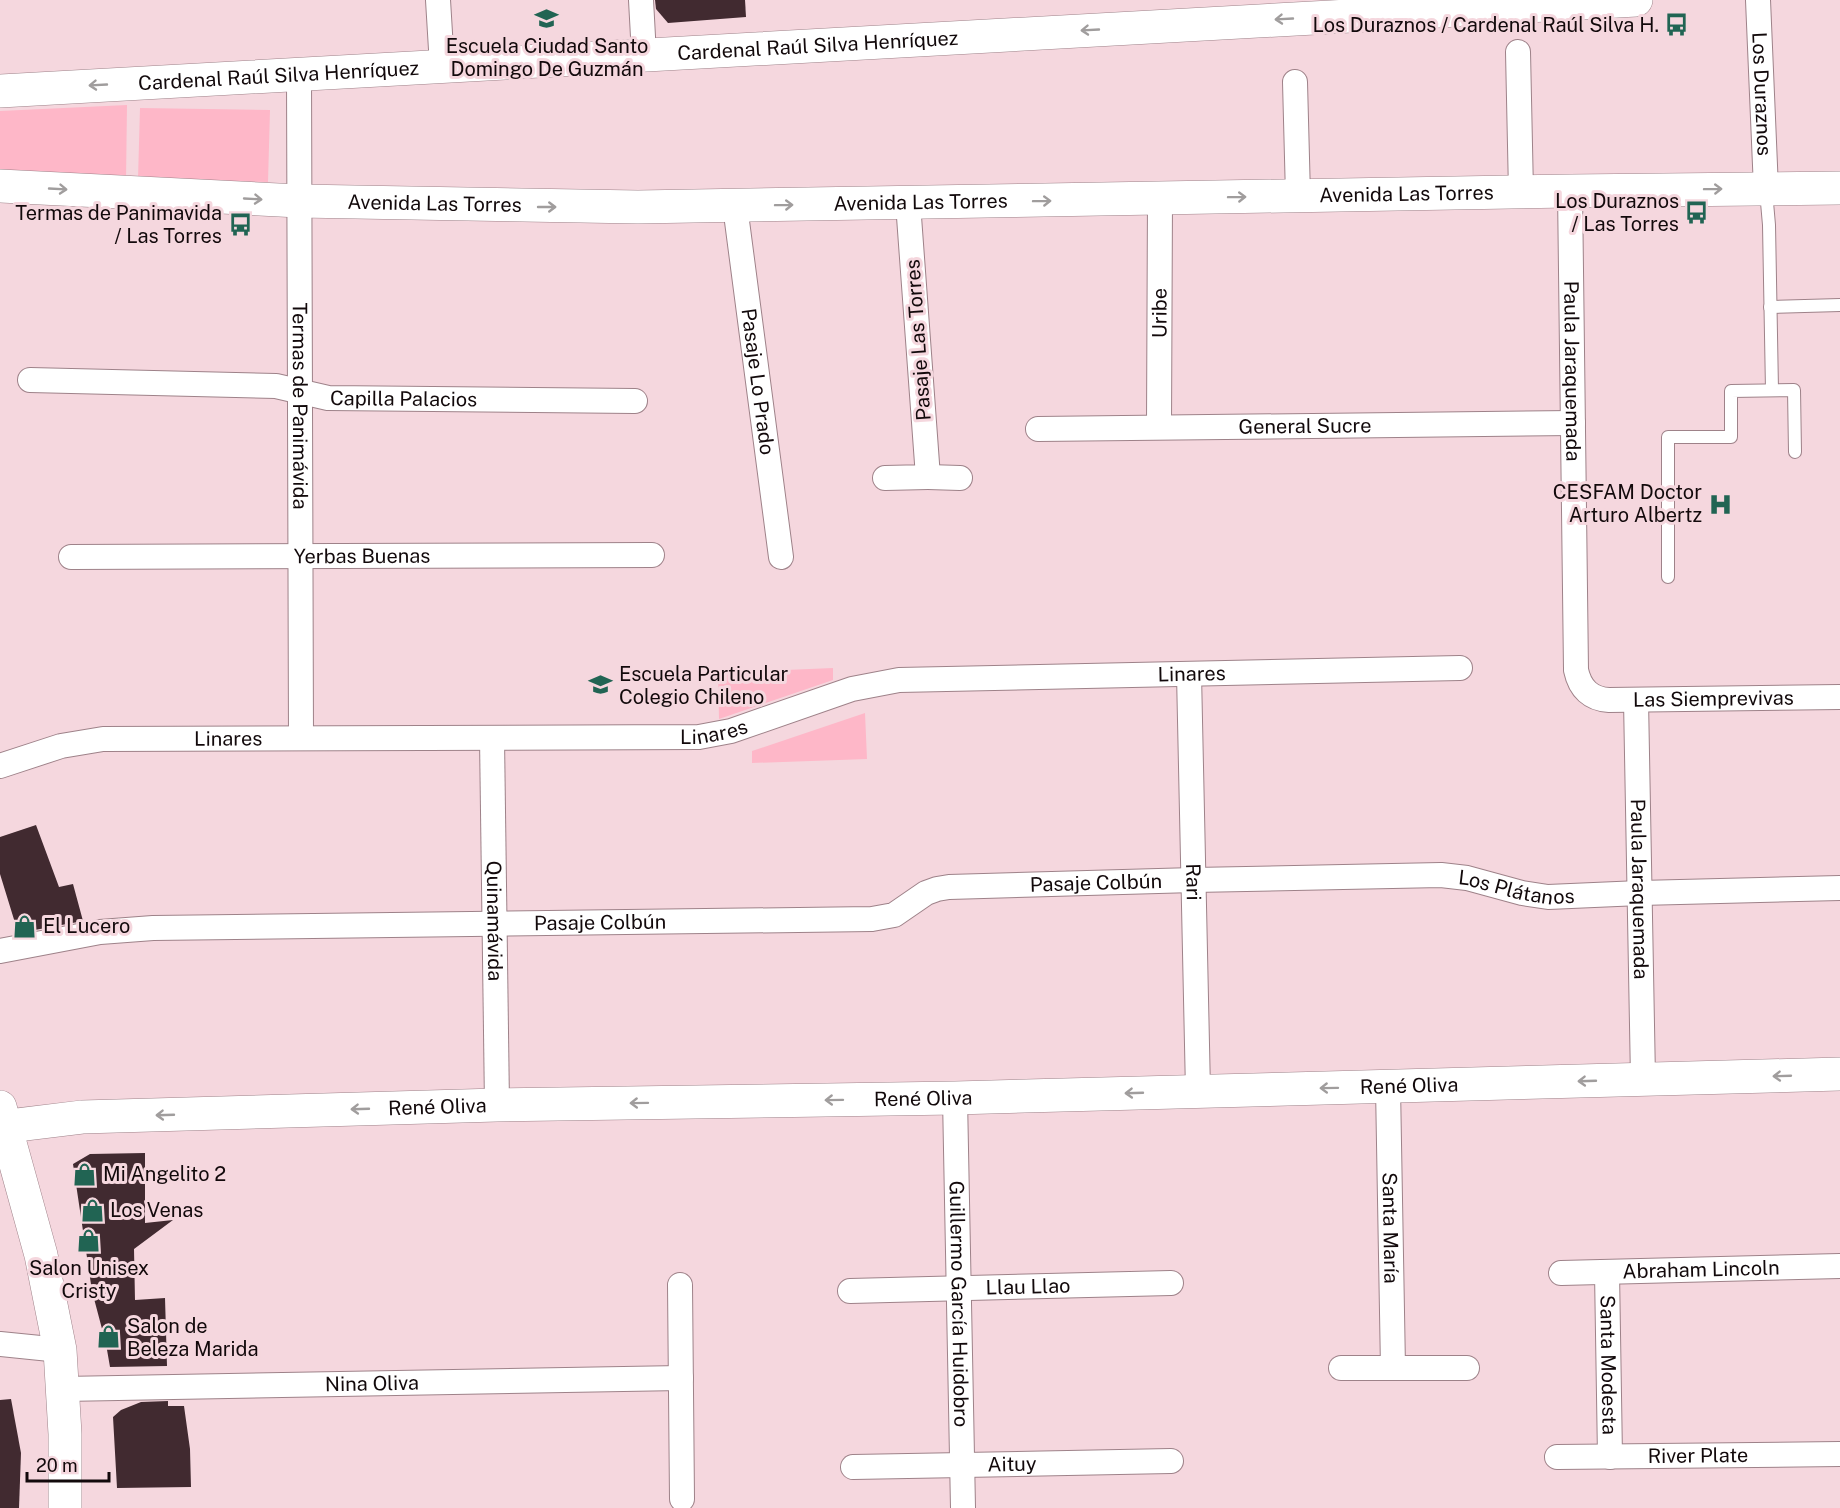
<svg xmlns="http://www.w3.org/2000/svg" width="1840" height="1508" font-family="'Public Sans',sans-serif">
<style>
.green{fill:#feb7c8}
.building{fill:#412a30}
.lines{fill:none;stroke-linecap:round;stroke-linejoin:round}
.lane-casing{stroke:#9e8289;stroke-width:14}
.street-casing{stroke:#9e8289;stroke-width:26}
.secondary-casing{stroke:#9e8289;stroke-width:34}
.primary-casing{stroke:#9e8289;stroke-width:34}
.lane{stroke:#fff;stroke-width:12}
.street{stroke:#fff;stroke-width:24}
.secondary{stroke:#fff;stroke-width:33}
.primary{stroke:#fff;stroke-width:33}
.oneway{stroke:#a09d9d}
.labels{text-anchor:middle;dominant-baseline:central;stroke-width:6;stroke-linejoin:round;paint-order:stroke}
.poi-label{font-size:20px;fill:#12090b;stroke:#f5d7de;text-anchor:start}
.street-label{font-size:20px;fill:#12090b;stroke:#f5d7de}
</style>
<rect width="100%" height="100%" fill="#f5d7de"/>
<g class="green">
<polygon points="127,105 126,181 0,174 0,111"/>
<polygon points="140,108 270,110 268,182 138,179"/>
<polygon points="833,668 833,680 719,719 718,673"/>
<polygon points="865,713 867,759 752,763 752,751"/>
</g>
<g class="building">
<polygon points="655,0 745,0 746,17 668,23 656,9"/>
<polygon points="36,825 59,887 73,884 83,921 24,932 16,926 0,874 0,837"/>
<polygon points="145,1153 145,1223 173,1220 134,1249 135,1300 165,1298 167,1366 110,1367 106,1344 92,1291 73,1164 90,1154"/>
<polygon points="11,1399 21,1453 19,1508 0,1508 0,1400"/>
<polygon points="168,1401 168,1406 184,1406 190,1449 191,1487 117,1488 113,1417 121,1410 141,1402"/>
</g>
<g class="lines">
<defs>
<g id="lane">
<polyline points="1766,191 1769,225 1772,390"/>
<polyline points="1770,307 1840,305"/>
<polyline points="1668,577 1668,437 1731,437 1731,391 1794,390 1795,452"/>
</g>
<g id="street">
<polyline points="438,0 442,66"/>
<polyline points="641,0 644,55"/>
<path id="s1" d="M 1758,0 L 1766,189"/>
<polyline points="1518,52 1521,192"/>
<path id="s2" d="M 299,73 L 301,738"/>
<polyline points="1295,82 1298,196"/>
<path id="s3" d="M 1570,191 L 1576,670 C 1580,689 1591,699 1609,700 L 1840,697"/>
<path id="s4" d="M 735,206 L 781,557"/>
<path id="s5" d="M 30,380 L 276,386 L 328,398 L 635,401"/>
<path id="s6" d="M 1159,427 L 1160,198"/>
<path id="s7" d="M 1038,429 L 1573,423"/>
<polyline points="928,477 960,478"/>
<polyline points="885,478 928,477 908,203"/>
<path id="s8" d="M 71,557 L 652,555"/>
<path id="s9" d="M 1189,674 L 1198,1091"/>
<path id="s10" d="M 1636,700 L 1643,1079"/>
<path id="s11" d="M 492,738 L 497,1105"/>
<path id="s12" d="M 0,766 L 61,746 L 103,739 L 699,737 L 731,731 L 852,689 L 899,680 L 1460,668"/>
<path id="s13" d="M 0,951 L 100,932 L 153,928 L 872,919 L 894,915 L 926,893 L 937,889 L 949,887 L 1194,880 L 1441,875 L 1467,878 L 1522,893 L 1548,897 L 1640,893 L 1840,888"/>
<path id="s14" d="M 1388,1087 L 1393,1368"/>
<path id="s15" d="M 955,1098 L 963,1508"/>
<path id="s16" d="M 1607,1272 L 1610,1457"/>
<path id="s17" d="M 1561,1273 L 1840,1266"/>
<polyline points="680,1285 682,1499"/>
<path id="s18" d="M 850,1291 L 1171,1283"/>
<polyline points="0,1344 60,1350"/>
<polyline points="1341,1368 1467,1368"/>
<path id="s19" d="M 63,1389 L 681,1378"/>
<path id="s20" d="M 1557,1457 L 1840,1454"/>
<path id="s21" d="M 853,1467 L 1171,1461"/>
</g>
<g id="secondary">
<path id="s22" d="M 0,91 L 1636,0"/>
<path id="s23" d="M 0,186 L 299,201 L 638,207 L 1570,191 L 1840,188"/>
<path id="s24" d="M 0,1127 L 82,1117 L 497,1105 L 955,1098 L 1840,1074"/>
</g>
<polyline id="primary" points="0,1107 41,1255 60,1350 65,1434 65,1508"/>
</defs>
<use href="#lane" class="lane-casing"/>
<use href="#street" class="street-casing"/>
<use href="#secondary" class="secondary-casing"/>
<use href="#primary" class="primary-casing"/>
<use href="#lane" class="lane"/>
<use href="#street" class="street"/>
<use href="#secondary" class="secondary"/>
<use href="#primary" class="primary"/>
</g>
<defs><path id="oneway-shaft" d="M-6 0H5M1.5-3L5.5 0L1.5 3" fill="none" stroke-width="1.6" stroke-linecap="round" stroke-linejoin="round" transform="scale(1.5)"/></defs>
<g class="oneway">
<use href="#oneway-shaft" transform="translate(1284 19) rotate(177)"/>
<use href="#oneway-shaft" transform="translate(1090 30) rotate(177)"/>
<use href="#oneway-shaft" transform="translate(98 85) rotate(177)"/>
<use href="#oneway-shaft" transform="translate(58 189) rotate(3)"/>
<use href="#oneway-shaft" transform="translate(1713 189) rotate(-1)"/>
<use href="#oneway-shaft" transform="translate(1237 197) rotate(-1)"/>
<use href="#oneway-shaft" transform="translate(253 199) rotate(3)"/>
<use href="#oneway-shaft" transform="translate(1042 201) rotate(-1)"/>
<use href="#oneway-shaft" transform="translate(784 205) rotate(-1)"/>
<use href="#oneway-shaft" transform="translate(547 207)"/>
<use href="#oneway-shaft" transform="translate(1782 1076) rotate(178)"/>
<use href="#oneway-shaft" transform="translate(1587 1081) rotate(178)"/>
<use href="#oneway-shaft" transform="translate(1329 1088) rotate(179)"/>
<use href="#oneway-shaft" transform="translate(1134 1093) rotate(178)"/>
<use href="#oneway-shaft" transform="translate(834 1100) rotate(179)"/>
<use href="#oneway-shaft" transform="translate(639 1103) rotate(179)"/>
<use href="#oneway-shaft" transform="translate(360 1109) rotate(178)"/>
<use href="#oneway-shaft" transform="translate(165 1115) rotate(178)"/>
</g>
<defs>
<symbol id="school-bare" viewBox="-9 -9 18 18"><path d="M0-5L7-2L0 1L-7-2ZM-4 1L0 2.5L4 1V4Q0 6-4 4Z" fill="#216453" stroke="#f5d7de" stroke-width="2.5" paint-order="stroke"/></symbol>
<symbol id="bus-bare" viewBox="-9 -9 18 18"><path d="M-5-6H5V4H4V6H2V4H-2V6H-4V4H-5ZM-3.5-4V0h7V-4ZM-3.5 1.2v1.5H-2V1.2ZM2 1.2v1.5H3.5V1.2Z" fill="#216453" stroke="#f5d7de" stroke-width="2.5" paint-order="stroke"/></symbol>
<symbol id="hospital-bare" viewBox="-9 -9 18 18"><path d="M-5-5h3v3.5h4V-5h3V5h-3V1.5h-4V5h-3Z" fill="#216453" stroke="#f5d7de" stroke-width="2.5" paint-order="stroke"/></symbol>
<symbol id="shop-bare" viewBox="-9 -9 18 18"><path d="M-5-2.5h2.3a2.7 3.5 0 0 1 5.4 0H5L5.5 6h-11ZM-1.5-2.5h3a1.5 2.3 0 0 0-3 0Z" fill="#216453" stroke="#f5d7de" stroke-width="2.5" paint-order="stroke"/></symbol>
</defs>
<g fill-rule="evenodd">
<use href="#school-bare" x="530" y="2" width="33" height="33"/>
<use href="#bus-bare" x="1660" y="8" width="33" height="33"/>
<use href="#bus-bare" x="1680" y="196" width="33" height="33"/>
<use href="#bus-bare" x="224" y="208" width="33" height="33"/>
<use href="#hospital-bare" x="1704" y="488" width="33" height="33"/>
<use href="#school-bare" x="584" y="668" width="33" height="33"/>
<use href="#shop-bare" x="8" y="910" width="33" height="33"/>
<use href="#shop-bare" x="68" y="1158" width="33" height="33"/>
<use href="#shop-bare" x="76" y="1194" width="33" height="33"/>
<use href="#shop-bare" x="72" y="1224" width="33" height="33"/>
<use href="#shop-bare" x="92" y="1320" width="33" height="33"/>
</g>
<g class="labels">
<g class="poi-label">
<text x="1659" y="25" text-anchor="end">Los Duraznos / Cardenal Raúl Silva H.</text>
<text x="547" y="46" text-anchor="middle">Escuela Ciudad Santo<tspan x="547" dy="23">Domingo De Guzmán</tspan></text>
<text x="1679" y="201" text-anchor="end">Los Duraznos<tspan x="1679" dy="23">/ Las Torres</tspan></text>
<text x="222" y="213" text-anchor="end">Termas de Panimavida<tspan x="222" dy="23">/ Las Torres</tspan></text>
<text x="1702" y="492" text-anchor="end">CESFAM Doctor<tspan x="1702" dy="23">Arturo Albertz</tspan></text>
<text x="619" y="674">Escuela Particular<tspan x="619" dy="23">Colegio Chileno</tspan></text>
<text x="43" y="926">El Lucero</text>
<text x="103" y="1174">Mi Angelito 2</text>
<text x="110" y="1210">Los Venas</text>
<text x="89" y="1268" text-anchor="middle">Salon Unisex<tspan x="89" dy="23">Cristy</tspan></text>
<text x="127" y="1326">Salon de<tspan x="127" dy="23">Beleza Marida</tspan></text>
</g>
<g class="street-label">
<text stroke="none"><textPath href="#s22" startOffset="819">Cardenal Raúl Silva Henríquez</textPath></text>
<text stroke="none"><textPath href="#s22" startOffset="279">Cardenal Raúl Silva Henríquez</textPath></text>
<text stroke="none"><textPath href="#s1" startOffset="94">Los Duraznos</textPath></text>
<text stroke="none"><textPath href="#s23" startOffset="1407">Avenida Las Torres</textPath></text>
<text stroke="none"><textPath href="#s23" startOffset="921">Avenida Las Torres</textPath></text>
<text stroke="none"><textPath href="#s23" startOffset="435">Avenida Las Torres</textPath></text>
<text stroke="none"><textPath href="#s6" startOffset="114">Uribe</textPath></text>
<text transform="translate(918 340) rotate(-94)">Pasaje Las Torres</text>
<text stroke="none"><textPath href="#s3" startOffset="180">Paula Jaraquemada</textPath></text>
<text stroke="none"><textPath href="#s4" startOffset="177">Pasaje Lo Prado</textPath></text>
<text stroke="none"><textPath href="#s5" startOffset="375">Capilla Palacios</textPath></text>
<text stroke="none"><textPath href="#s2" startOffset="333">Termas de Panimávida</textPath></text>
<text stroke="none"><textPath href="#s7" startOffset="267">General Sucre</textPath></text>
<text stroke="none"><textPath href="#s8" startOffset="291">Yerbas Buenas</textPath></text>
<text stroke="none"><textPath href="#s12" startOffset="1204">Linares</textPath></text>
<text stroke="none"><textPath href="#s3" startOffset="632">Las Siemprevivas</textPath></text>
<text stroke="none"><textPath href="#s12" startOffset="718">Linares</textPath></text>
<text stroke="none"><textPath href="#s12" startOffset="232">Linares</textPath></text>
<text stroke="none"><textPath href="#s13" startOffset="1106">Pasaje Colbún</textPath></text>
<text stroke="none"><textPath href="#s9" startOffset="208">Rari</textPath></text>
<text stroke="none"><textPath href="#s13" startOffset="1528">Los Plátanos</textPath></text>
<text stroke="none"><textPath href="#s10" startOffset="189">Paula Jaraquemada</textPath></text>
<text stroke="none"><textPath href="#s11" startOffset="183">Quinamávida</textPath></text>
<text stroke="none"><textPath href="#s13" startOffset="602">Pasaje Colbún</textPath></text>
<text stroke="none"><textPath href="#s24" startOffset="1410">René Oliva</textPath></text>
<text stroke="none"><textPath href="#s24" startOffset="924">René Oliva</textPath></text>
<text stroke="none"><textPath href="#s24" startOffset="438">René Oliva</textPath></text>
<text stroke="none"><textPath href="#s14" startOffset="141">Santa María</textPath></text>
<text stroke="none"><textPath href="#s17" startOffset="140">Abraham Lincoln</textPath></text>
<text stroke="none"><textPath href="#s18" startOffset="178">Llau Llao</textPath></text>
<text stroke="none"><textPath href="#s15" startOffset="206">Guillermo García Huidobro</textPath></text>
<text stroke="none"><textPath href="#s16" startOffset="93">Santa Modesta</textPath></text>
<text stroke="none"><textPath href="#s19" startOffset="309">Nina Oliva</textPath></text>
<text stroke="none"><textPath href="#s20" startOffset="141">River Plate</textPath></text>
<text stroke="none"><textPath href="#s21" startOffset="159">Aituy</textPath></text>
</g>
</g>
<path d="M27 1472v9h82v-9" fill="none" stroke="#12090b" stroke-width="3"/>
<text x="36" y="1472" font-size="18" fill="#12090b" stroke="#f5d7de" stroke-width="4.5" paint-order="stroke">20 m</text>
</svg>
